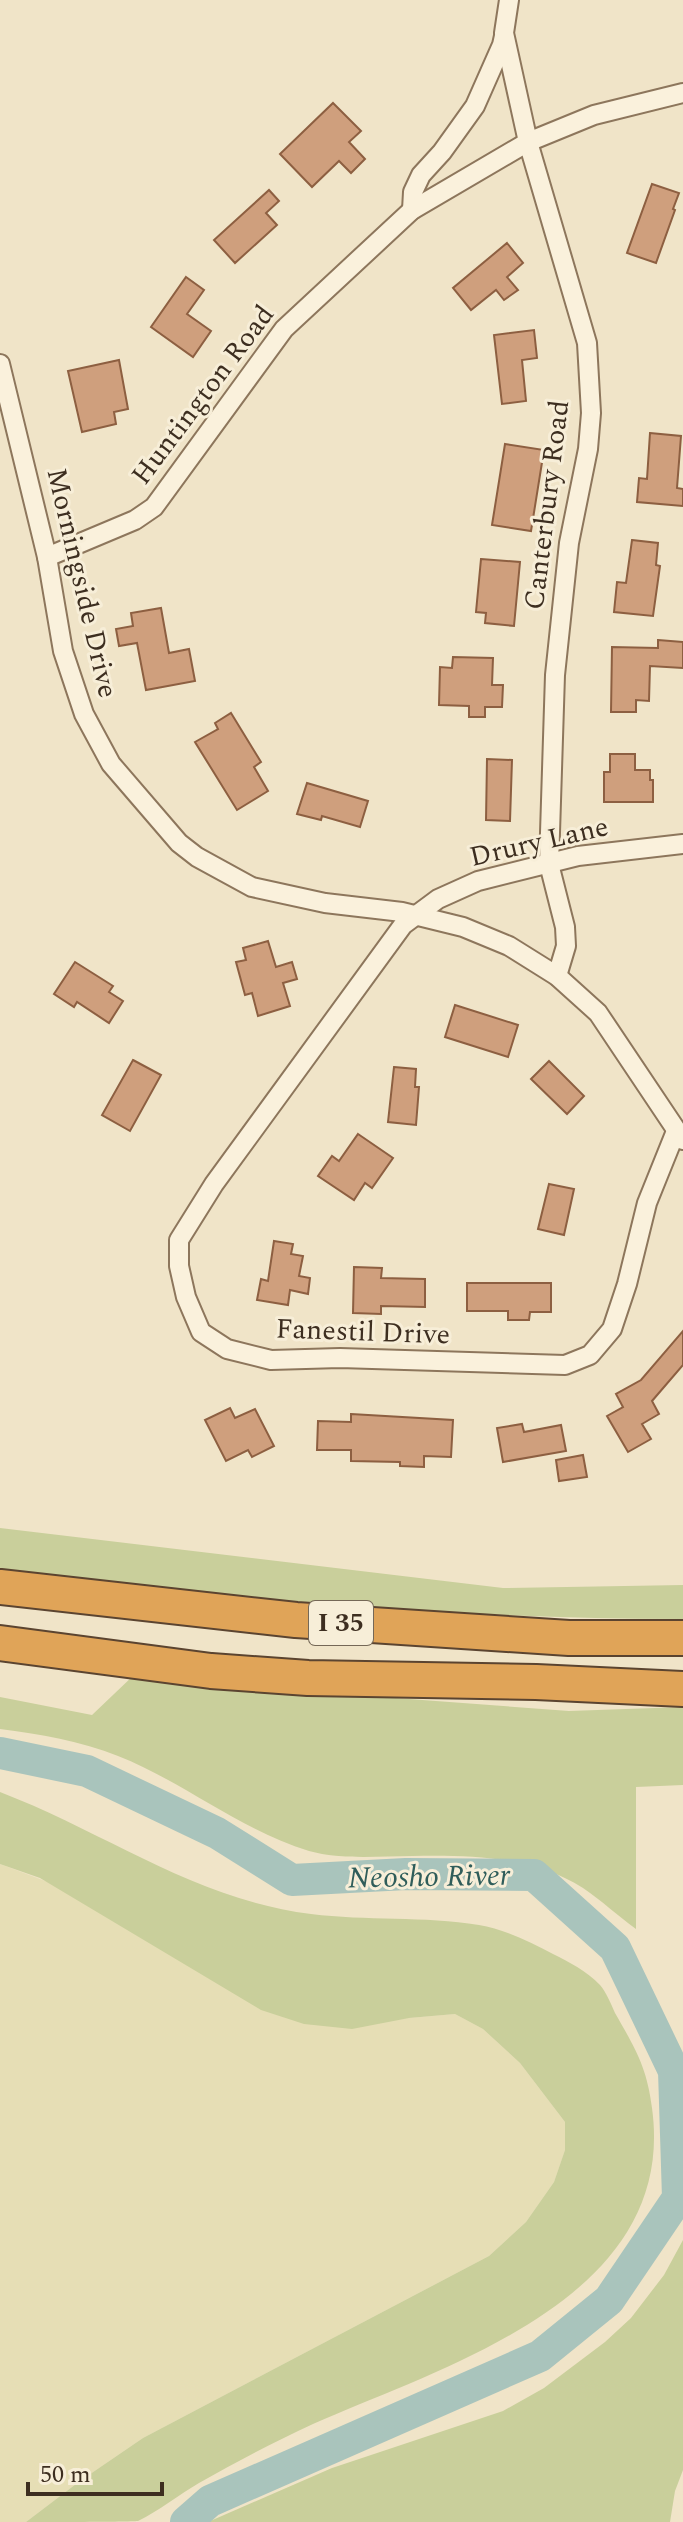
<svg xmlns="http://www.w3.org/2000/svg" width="683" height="2522" font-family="Spectral,serif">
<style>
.farmland{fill:#e6deb5}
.green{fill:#c9cf9b}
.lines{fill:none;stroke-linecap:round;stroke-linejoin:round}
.river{stroke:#a9c4bc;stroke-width:32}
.building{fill:#cf9f7d;stroke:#8d5f41;stroke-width:2}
.minor-casing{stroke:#8d765c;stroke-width:22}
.motorway-casing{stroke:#5b4430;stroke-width:38}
.minor{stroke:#faf1dc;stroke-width:18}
.motorway{stroke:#e0a458;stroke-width:34}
.labels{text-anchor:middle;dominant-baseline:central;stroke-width:6;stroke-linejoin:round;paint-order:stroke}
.shield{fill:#f7eed8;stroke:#756857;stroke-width:2}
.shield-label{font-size:26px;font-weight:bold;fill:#3d2e20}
.street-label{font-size:28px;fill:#3d2e20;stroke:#f7eed8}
.water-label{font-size:30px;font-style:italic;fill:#2f5d5a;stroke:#f7eed8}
</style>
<rect width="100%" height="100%" fill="#f0e4c8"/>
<polygon class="farmland" points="0,1864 409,2018 455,2014 483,2029 520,2063 565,2122 565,2150 554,2182 526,2222 489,2256 143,2438 80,2481 26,2522 0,2522"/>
<g class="green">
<path d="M 0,1528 L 503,1588 L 683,1585 L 683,1619 C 454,1619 227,1599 0,1571 Z"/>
<path d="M 135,1674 L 235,1686 L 569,1711 L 683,1707 L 683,1785 L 636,1787 L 636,1929 C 618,1916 601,1900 583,1888 C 533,1856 470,1855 412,1856 C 379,1856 341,1860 309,1851 C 240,1830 184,1782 118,1756 C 81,1741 39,1734 0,1729 L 0,1697 L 92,1715 Z"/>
<path d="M 0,1792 C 107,1833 194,1899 311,1914 C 366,1921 424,1916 479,1925 C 504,1929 531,1942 553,1954 C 569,1962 587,1971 600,1985 C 606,1992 611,2004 615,2013 C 635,2048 647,2067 652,2108 C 678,2297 448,2365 313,2424 C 274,2442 236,2462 199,2483 C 180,2494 157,2512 138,2521 C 126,2522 45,2522 26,2522 L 80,2481 L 143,2438 L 489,2256 L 526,2222 L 554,2182 L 565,2150 L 565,2122 L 520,2063 L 483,2029 L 455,2014 L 409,2018 L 352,2029 L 304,2024 L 261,2010 L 40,1878 L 0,1864 Z"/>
<polygon points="683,2240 683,2470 675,2491 670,2522 208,2522 332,2468 503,2411 544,2388 605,2342 631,2318 664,2275"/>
</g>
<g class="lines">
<polyline class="river" points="0,1753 87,1771 217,1833 292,1880 406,1874 534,1875 615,1948 674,2071 678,2198 609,2300 540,2356 210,2501 186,2522"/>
</g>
<g class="building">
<polygon points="333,103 361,131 349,142 365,159 351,173 339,161 312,187 280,154"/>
<polygon points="652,184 679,193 673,209 675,210 656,263 627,253"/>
<polygon points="269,190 279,201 266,213 277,225 235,263 214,240"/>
<polygon points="507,243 523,263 507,277 518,290 504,300 496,290 471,310 453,288"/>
<polygon points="186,277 204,290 187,314 211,331 193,357 151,327"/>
<polygon points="534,330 537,358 522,360 526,401 502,404 494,335"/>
<polygon points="119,360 128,409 114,412 116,424 82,432 68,371"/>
<polygon points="650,433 681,436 677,488 683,489 683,506 637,502 639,478 647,479"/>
<polygon points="505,444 544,450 531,531 492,525"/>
<polygon points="632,540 658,543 656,565 660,566 653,616 614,612 617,582 626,583"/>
<polygon points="481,559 520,562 514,626 485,623 486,613 476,612"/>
<polygon points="161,608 169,653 189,649 195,681 146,690 137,643 119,646 116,629 133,626 131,613"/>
<polygon points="658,640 683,642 683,668 650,666 649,701 636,700 636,712 611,712 612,647 658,648"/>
<polygon points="453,657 493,658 492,685 503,685 502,707 485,707 485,717 469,717 469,706 439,705 440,667 452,668"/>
<polygon points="231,713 261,762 254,767 268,791 237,810 195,742 218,729 215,723"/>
<polygon points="610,754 635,754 635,770 650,770 650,780 653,780 653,802 604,802 604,772 610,772"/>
<polygon points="487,759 512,760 510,821 486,820"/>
<polygon points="307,783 368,801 360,827 322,816 321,820 297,814"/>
<polygon points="268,941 276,967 292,962 297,979 283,983 290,1006 258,1016 252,993 245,995 236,962 246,960 243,948"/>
<polygon points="75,962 113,986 109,992 123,1001 109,1023 77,1002 74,1007 54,994"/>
<polygon points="455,1005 518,1025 508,1057 445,1037"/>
<polygon points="133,1060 161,1075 130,1131 102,1115"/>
<polygon points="549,1061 584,1096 567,1114 531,1079"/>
<polygon points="394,1067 416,1069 415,1087 419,1087 416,1125 388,1122"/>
<polygon points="358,1134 393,1158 372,1188 365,1183 354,1200 318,1176 332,1156 339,1161"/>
<polygon points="549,1184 574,1189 564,1235 538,1229"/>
<polygon points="274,1241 293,1244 291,1254 303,1256 299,1276 310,1278 308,1294 290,1290 288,1305 257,1300 261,1279 268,1281"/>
<polygon points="354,1267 382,1268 381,1278 425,1279 425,1307 381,1306 381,1314 353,1313"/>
<polygon points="467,1283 551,1283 551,1312 530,1312 529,1320 508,1320 508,1311 467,1311"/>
<polygon points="683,1331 683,1365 652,1401 659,1414 642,1424 651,1439 628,1452 607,1416 623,1407 616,1394 641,1380"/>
<polygon points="230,1408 235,1418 255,1409 274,1446 252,1457 248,1450 226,1461 205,1420"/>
<polygon points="351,1414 453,1420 451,1457 424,1456 424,1467 400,1466 400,1462 351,1461 351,1450 317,1450 318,1421 351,1422"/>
<polygon points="522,1424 524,1432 561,1425 566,1451 503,1462 497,1428"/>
<polygon points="583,1455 587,1477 559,1481 556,1460"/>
</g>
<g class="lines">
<defs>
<g id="minor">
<polyline points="509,0 504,33 528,142 587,343 591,413 588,449 569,543 555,675 549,864 565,927 566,946 557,976"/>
<polyline points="412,210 413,192 421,175 442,152 475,106 502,45 504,36"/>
<polyline points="0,364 47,557 63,651 84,714 111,764 179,843 197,857 252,887 325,903 402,912 463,927 509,946 557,976 598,1013 683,1140"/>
<polyline points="47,557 135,520 154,507 284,329 412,210 528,142 594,115 683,93"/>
<polyline points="676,1131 647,1203 627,1284 612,1329 590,1355 565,1365 340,1358 271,1360 227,1349 201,1332 186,1297 179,1266 179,1240 214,1184 403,925 438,899 478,881 578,856 683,844"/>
</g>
<g id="motorway">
<polyline points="0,1587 296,1620 569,1638 683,1638"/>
<polyline points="0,1643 211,1671 308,1678 536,1682 683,1689"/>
</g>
</defs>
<use href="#minor" class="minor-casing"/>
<use href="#motorway" class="motorway-casing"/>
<use href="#minor" class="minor"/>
<use href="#motorway" class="motorway"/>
</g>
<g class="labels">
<rect class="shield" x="309" y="1601" width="64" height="44" rx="6"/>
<g class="shield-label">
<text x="341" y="1623">I 35</text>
</g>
<g class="street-label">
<text transform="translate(203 395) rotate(-53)">Huntington Road</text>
<text transform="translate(547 505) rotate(-83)">Canterbury Road</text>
<text transform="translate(82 583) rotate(77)">Morningside Drive</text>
<text transform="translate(539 842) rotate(-13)">Drury Lane</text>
<text transform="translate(363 1332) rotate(2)">Fanestil Drive</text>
</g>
<g class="water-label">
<text transform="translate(429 1877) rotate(-1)">Neosho River</text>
</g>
</g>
<path d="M28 2482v12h134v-12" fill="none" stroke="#3d2e20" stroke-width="4"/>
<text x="40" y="2482" font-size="24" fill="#3d2e20" stroke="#f7eed8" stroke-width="6" paint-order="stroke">50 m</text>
</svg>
